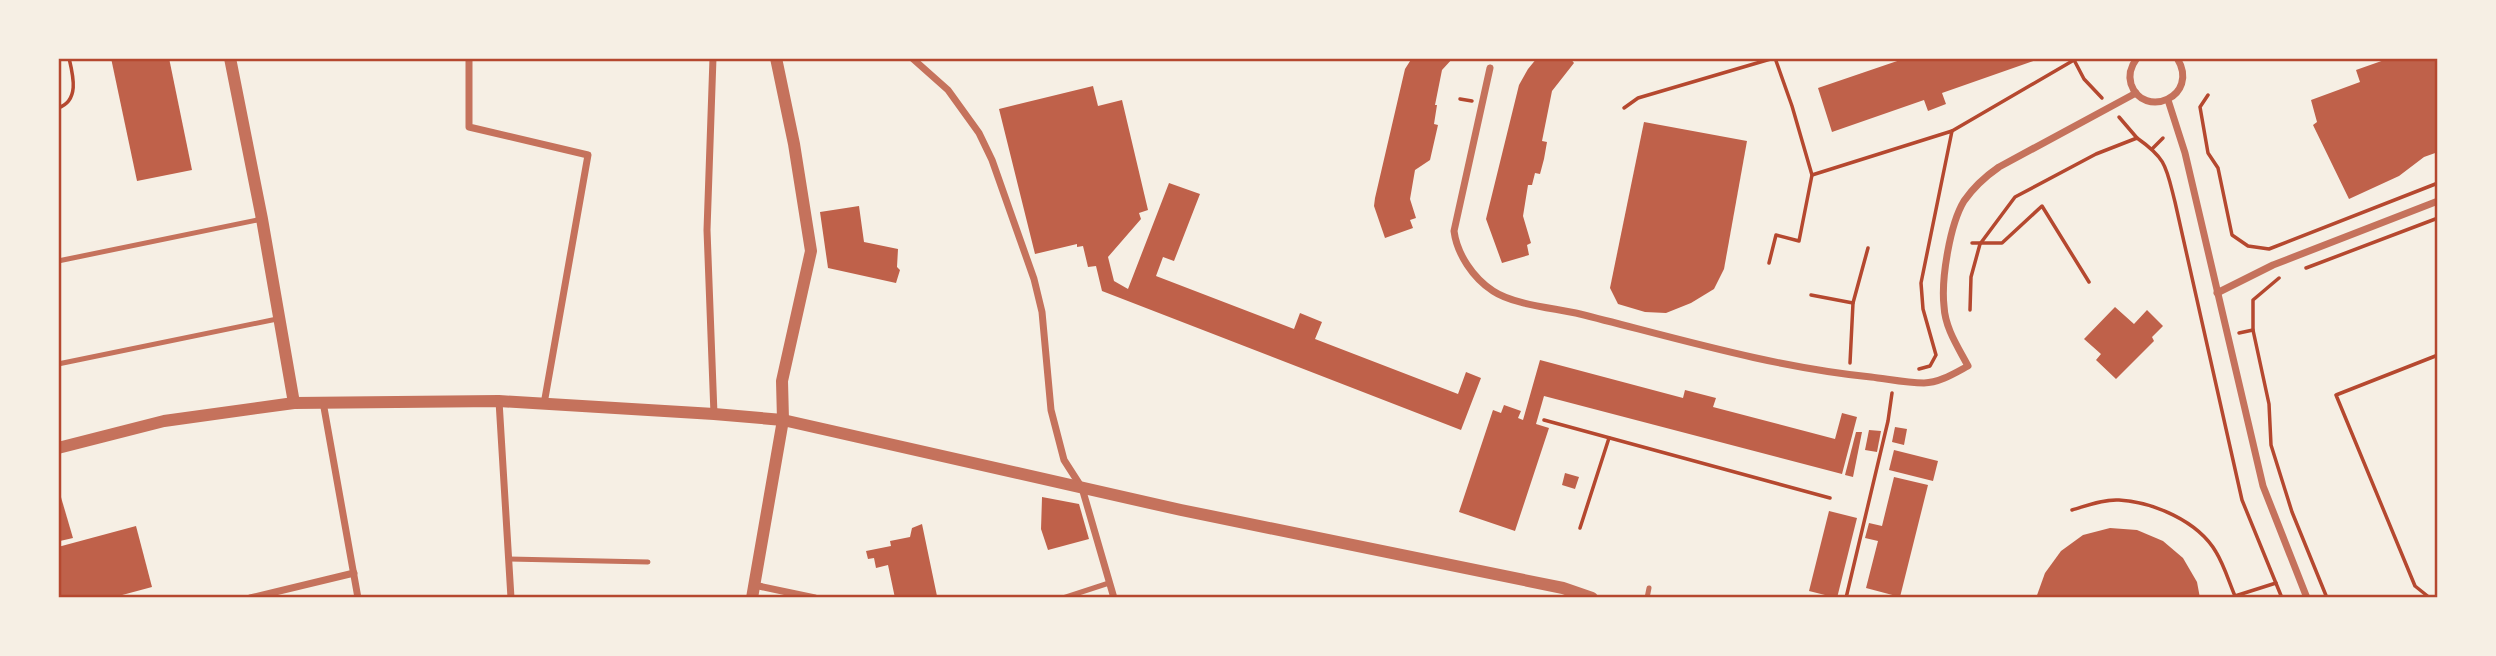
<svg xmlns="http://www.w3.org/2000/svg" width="2496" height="656" font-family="Lato,sans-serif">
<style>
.building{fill:#bf614a}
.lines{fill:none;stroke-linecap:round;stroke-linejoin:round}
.path{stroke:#b5482f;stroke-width:3.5}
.service{stroke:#c5725c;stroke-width:5}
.minor{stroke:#c5725c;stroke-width:7}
.tertiary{stroke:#c5725c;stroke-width:12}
.neatline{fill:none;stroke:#b5482f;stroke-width:2.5}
</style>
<rect width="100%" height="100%" fill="#f6efe4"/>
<g class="building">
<polygon points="111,58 169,58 192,170 137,181"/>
<polygon points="1412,58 1453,58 1442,70 1435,105 1437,105 1434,124 1438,125 1430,160 1415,170 1410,199 1416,218 1410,220 1413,228 1385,238 1374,206 1375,198 1405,69"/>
<polygon points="1537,58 1570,58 1574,63 1552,91 1542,141 1547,142 1544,159 1540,174 1535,173 1532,185 1528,185 1523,216 1531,243 1527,245 1529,255 1502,263 1486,219 1519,85 1528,69"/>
<polygon points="1906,58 2042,58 1942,93 1946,104 1928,111 1924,100 1832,132 1818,88"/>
<polygon points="2390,58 2438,58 2438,152 2424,157 2399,176 2349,199 2313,125 2317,122 2311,100 2360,82 2356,70"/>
<polygon points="1093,86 1098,106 1122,100 1148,210 1139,213 1141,219 1108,257 1114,281 1128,289 1169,183 1200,194 1174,261 1163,257 1156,276 1294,329 1300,313 1322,322 1315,339 1458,394 1466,372 1481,378 1461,430 1102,291 1096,266 1088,267 1083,246 1077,247 1077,244 1035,254 999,109"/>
<polygon points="1644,122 1747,141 1724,269 1714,289 1691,303 1666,313 1645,312 1618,304 1610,288"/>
<polygon points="859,206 864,242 898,249 897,267 900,270 896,283 828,268 820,212"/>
<polygon points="2115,307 2134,324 2147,310 2163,326 2152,337 2154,341 2116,379 2096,360 2101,354 2084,339"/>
<polygon points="1540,360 1683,398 1685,390 1716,398 1713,407 1835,439 1842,413 1857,417 1842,474 1544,396 1536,424 1549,428 1515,531 1459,512 1493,410 1501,413 1504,405 1521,411 1518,418 1523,420"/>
<polygon points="1895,427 1907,429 1904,445 1892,442"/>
<polygon points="1869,430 1881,431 1877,452 1865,450"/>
<polygon points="1856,432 1862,432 1853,477 1845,475"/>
<polygon points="1894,450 1938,461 1933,481 1889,470"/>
<polygon points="1565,473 1579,477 1575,489 1562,485"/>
<polygon points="1894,477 1928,485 1900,597 1866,588 1878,541 1865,538 1869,523 1882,526"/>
<polygon points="58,487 73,538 60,541 58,534"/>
<polygon points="1042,497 1079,504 1089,539 1048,550 1041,529"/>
<polygon points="1829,511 1857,518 1837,598 1809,591"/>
<polygon points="922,524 937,596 895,598 888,565 876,568 874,558 868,559 866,551 891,546 890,541 910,537 912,528"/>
<polygon points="136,526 152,587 111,598 58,598 58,547"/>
<polygon points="2110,528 2137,530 2163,541 2183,558 2197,582 2200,598 2036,598 2045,573 2061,551 2083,535"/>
</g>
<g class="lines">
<g class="path">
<polyline points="2073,58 2084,79 2102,98"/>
<polyline points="2208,95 2200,107 2208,153 2218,168 2232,235 2248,246 2269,249 2438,183"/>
<polyline points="1460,99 1472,101"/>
<path d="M 58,108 C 80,101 73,75 69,58"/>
<polyline points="1624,108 1638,98 1774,58"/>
<polyline points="2119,117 2137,138"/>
<polyline points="1952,131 2074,60"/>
<polyline points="2152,149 2163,138"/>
<polyline points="1812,175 1952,131 1921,283 1923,309 1936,355 1930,366 1919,369"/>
<polyline points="1972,243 2002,243 2042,206 2089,282"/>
<polyline points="1769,263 1776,235 1799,241 1812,175 1792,106 1775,58"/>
<polyline points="2306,268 2438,218"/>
<polyline points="2279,278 2253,300 2253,330 2269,404 2271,445 2292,512 2327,598"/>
<polyline points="1811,295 1853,303"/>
<path d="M 1970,310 L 1971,277 L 1980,244 L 2015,197 L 2096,154 L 2137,138 C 2167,159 2166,167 2175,202 L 2242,500 L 2282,598"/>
<polyline points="2239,333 2253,330"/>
<polyline points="1850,363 1853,303 1868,248"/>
<polyline points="1544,420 1830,498"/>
<path d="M 2072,510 C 2086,506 2103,499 2119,500 C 2153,502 2198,521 2216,552 C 2224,565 2229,582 2235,596"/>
<polyline points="1580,528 1609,438"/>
<polyline points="2235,596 2276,583"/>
<polyline points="1846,598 1888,421 1892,393"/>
<polyline points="2430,598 2415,586 2336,395 2438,355"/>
</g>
<g class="service">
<polyline points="58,261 262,219"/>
<polyline points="58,364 277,319"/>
<polyline points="509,559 648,562"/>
<polyline points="1063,598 1109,583"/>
<polyline points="1647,598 1649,588"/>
</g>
<g class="minor">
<polyline points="469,58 469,127 588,155 544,404"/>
<polyline points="713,58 707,230 714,414"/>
<polyline points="912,58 948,90 979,133 992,160 1034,279 1042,312 1051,410 1064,460 1082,488 1114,598"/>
<path d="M 2137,58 C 2131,66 2128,74 2131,84 C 2143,120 2201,97 2177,58"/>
<path d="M 1490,68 L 1454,231 C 1457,254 1473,278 1493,291 C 1514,305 1555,308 1580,314 C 1676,338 1772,367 1871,377 C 1888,379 1906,383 1924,383 C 1939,383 1955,373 1968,366 C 1958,347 1945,328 1944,306 C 1941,279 1950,224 1964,201 C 1973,188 1986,176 1999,167 L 2136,93"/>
<polyline points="2168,100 2185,153 2263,486 2307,598"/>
<polyline points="2217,293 2273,265 2438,201"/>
<polyline points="499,401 511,598"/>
<polyline points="323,402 358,598"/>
<polyline points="754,585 815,598"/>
<polyline points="250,598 354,573"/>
</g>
<g class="tertiary">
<polyline points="230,58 262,219 294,403"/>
<polyline points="58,448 164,421 294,403 499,401 714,414 783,420 1181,510 1563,588 1592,598"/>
<polyline points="752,598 783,420 782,381 811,251 794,144 776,58"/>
</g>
</g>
<rect width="2496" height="656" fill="none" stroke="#f6efe4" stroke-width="119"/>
<rect x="60" y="60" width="2376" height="536" class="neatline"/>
</svg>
